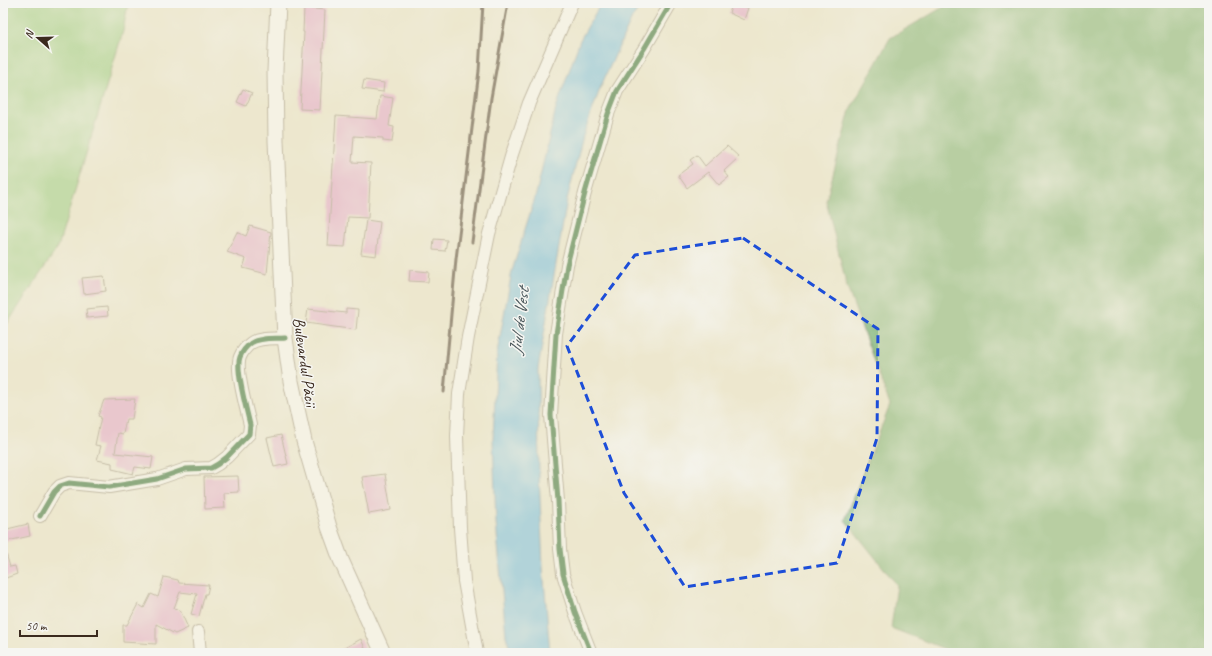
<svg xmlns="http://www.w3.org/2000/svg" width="1212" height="656" font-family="Caveat,sans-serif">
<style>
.green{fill:#96cd7f;stroke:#687c4e}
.forest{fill:#78b06e;stroke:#5a6d46}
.water{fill:#6bbbe6;stroke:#537282}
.building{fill:#e5a0cd}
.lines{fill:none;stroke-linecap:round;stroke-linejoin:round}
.minor-casing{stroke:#948876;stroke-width:14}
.major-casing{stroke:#948876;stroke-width:17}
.minor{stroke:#fff;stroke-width:12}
.major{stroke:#fff;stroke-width:15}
.rail{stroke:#3b2a1e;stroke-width:3}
.cycleway-casing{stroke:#f6f6f2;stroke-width:8}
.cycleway{stroke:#1b5e20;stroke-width:5}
.marked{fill:none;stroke:#1d4ed8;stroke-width:3;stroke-dasharray:8 5;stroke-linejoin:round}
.labels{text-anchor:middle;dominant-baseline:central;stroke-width:3;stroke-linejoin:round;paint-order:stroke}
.street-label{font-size:17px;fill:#3b2a1e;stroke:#f6f6f2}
.water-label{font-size:18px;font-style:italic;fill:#49565a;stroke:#f6f6f2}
</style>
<rect width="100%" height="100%" fill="#f6f6f2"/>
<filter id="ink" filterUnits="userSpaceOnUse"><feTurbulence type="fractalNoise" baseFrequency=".025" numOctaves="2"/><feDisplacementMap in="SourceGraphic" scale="8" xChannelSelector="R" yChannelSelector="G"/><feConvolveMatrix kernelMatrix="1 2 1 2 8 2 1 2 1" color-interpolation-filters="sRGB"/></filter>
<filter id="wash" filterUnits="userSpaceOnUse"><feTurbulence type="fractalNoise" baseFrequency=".012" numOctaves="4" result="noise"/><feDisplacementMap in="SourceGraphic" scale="16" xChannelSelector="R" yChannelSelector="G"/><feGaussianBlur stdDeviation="0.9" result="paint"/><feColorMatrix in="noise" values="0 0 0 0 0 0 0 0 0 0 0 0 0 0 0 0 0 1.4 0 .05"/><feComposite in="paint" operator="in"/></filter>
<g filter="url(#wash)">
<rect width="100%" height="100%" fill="#ede7ce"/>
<polygon class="green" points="3,3 128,3 123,31 58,247 3,330"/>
<polygon class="forest" points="950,3 1209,3 1209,653 955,653 891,628 897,585 845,520 890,405 847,287 826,201 850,110 890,38"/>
<polygon class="water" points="601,3 642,3 632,18 601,86 583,136 567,200 538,369 539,474 543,567 550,653 511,653 506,636 496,523 493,439 497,353 512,271 536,194 556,108 580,40"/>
<g id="blocks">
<g class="building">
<polygon points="733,3 748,8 744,20 729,13"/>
<polygon points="304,8 325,10 320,110 300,109 304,32 303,32"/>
<polygon points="364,80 384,83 383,92 362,89"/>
<polygon points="243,89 252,93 246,106 237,102"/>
<polygon points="380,96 393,98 389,126 394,127 392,142 383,141 383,138 354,136 352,162 371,163 368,218 348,217 345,247 328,246 336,116 377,119"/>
<polygon points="727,146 739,157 724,171 729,177 719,185 708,172 687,188 678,175 693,164 690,160 697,155 705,166"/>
<polygon points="366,220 380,222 376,256 361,254"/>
<polygon points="250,226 271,232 267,274 243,268 246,259 227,252 237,232 246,236"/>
<polygon points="434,239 447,240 445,251 433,250"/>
<polygon points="410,270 429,272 428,282 409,281"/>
<polygon points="104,276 106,291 84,294 82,278"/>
<polygon points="107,307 108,316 87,318 86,309"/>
<polygon points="308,309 346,313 346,309 358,310 356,330 306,323"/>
<polygon points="135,399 132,419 126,419 123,434 118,433 115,453 153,457 151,469 135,467 133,474 112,469 112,463 97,460 101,446 95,445 101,417 98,416 104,400"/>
<polygon points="281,435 288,464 274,467 267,438"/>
<polygon points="385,474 391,510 369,514 362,477"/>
<polygon points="238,476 239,492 224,493 225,508 205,509 204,477"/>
<polygon points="28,524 30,536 3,542 3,530"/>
<polygon points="3,550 5,550 10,567 15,566 17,574 3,579"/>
<polygon points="164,577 178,580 179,583 209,585 207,594 205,594 199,616 191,614 197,594 180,592 174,608 180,610 188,628 175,634 156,624 156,644 123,642 123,625 127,625 138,604 144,608 151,594 158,597"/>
<polygon points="361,639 367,653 335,653"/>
</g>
</g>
</g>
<g filter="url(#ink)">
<use href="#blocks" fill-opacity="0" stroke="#948876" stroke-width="1"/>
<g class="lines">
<defs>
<g id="minor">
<path d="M 40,516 L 54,492 L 60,486 L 69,483 L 109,487 L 157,479 L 186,469 L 211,468 L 218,464 L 227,457 L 249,434 L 250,425 C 247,411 235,369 240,357 C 242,352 247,346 251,343 C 260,337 276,339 285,338"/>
<polyline points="198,632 200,653"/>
<polyline points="477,653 464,581 460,528 457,436 459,394 468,337 489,234 511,157 529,103 572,3"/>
<polyline points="591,653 575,612 563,574 560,549 558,501 551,415 556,334 567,265 585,193 608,114 617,91 644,49 671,3"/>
</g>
<polyline id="major" points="278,3 275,71 276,141 285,338 291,381 304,441 329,527 341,560 383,653"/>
</defs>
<use href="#minor" class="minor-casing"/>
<use href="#major" class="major-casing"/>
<use href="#minor" class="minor"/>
<use href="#major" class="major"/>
<g class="rail">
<polyline points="472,242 491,98 508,3"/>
<polyline points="444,392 456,259 479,71 483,3"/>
</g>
<defs>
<g id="cycleway">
<path d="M 40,516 L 54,492 L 60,486 L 69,483 L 109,487 L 157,479 L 186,469 L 211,468 L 218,464 L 227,457 L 249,434 L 250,425 C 247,411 235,369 240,357 C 242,352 247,346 251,343 C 260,337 276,339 285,338"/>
<polyline points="591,653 575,612 563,574 560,549 558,501 551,415 556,334 567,265 585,193 608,114 617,91 644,49 671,3"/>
</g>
</defs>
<use href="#cycleway" class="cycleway-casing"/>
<use href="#cycleway" class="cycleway"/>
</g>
</g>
<path d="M0 0H1212V656H0ZM 743,238 L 878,329 L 877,438 L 837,563 L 685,587 L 624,493 L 567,346 L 635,255 Z" fill="#ede7ce" fill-opacity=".55" fill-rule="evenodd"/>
<path class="marked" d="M 743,238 L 878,329 L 877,438 L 837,563 L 685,587 L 624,493 L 567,346 L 635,255 Z"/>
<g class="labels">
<g class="street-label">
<text transform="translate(305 362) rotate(82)">Bulevardul Păcii</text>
</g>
<g class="water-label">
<text transform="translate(519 321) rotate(-83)">Jiul de Vest</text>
</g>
</g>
<rect width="1212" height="656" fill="none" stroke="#f6f6f2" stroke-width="16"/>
<g transform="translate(38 38) rotate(290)" stroke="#f6f6f2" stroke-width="3" paint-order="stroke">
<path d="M0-3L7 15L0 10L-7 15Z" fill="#3b2a1e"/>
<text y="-6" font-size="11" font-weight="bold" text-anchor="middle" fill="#3b2a1e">N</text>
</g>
<path d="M20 630v6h77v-6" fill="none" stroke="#3b2a1e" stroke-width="2"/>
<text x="26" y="630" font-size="12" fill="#3b2a1e" stroke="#f6f6f2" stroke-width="3" paint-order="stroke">50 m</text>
</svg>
